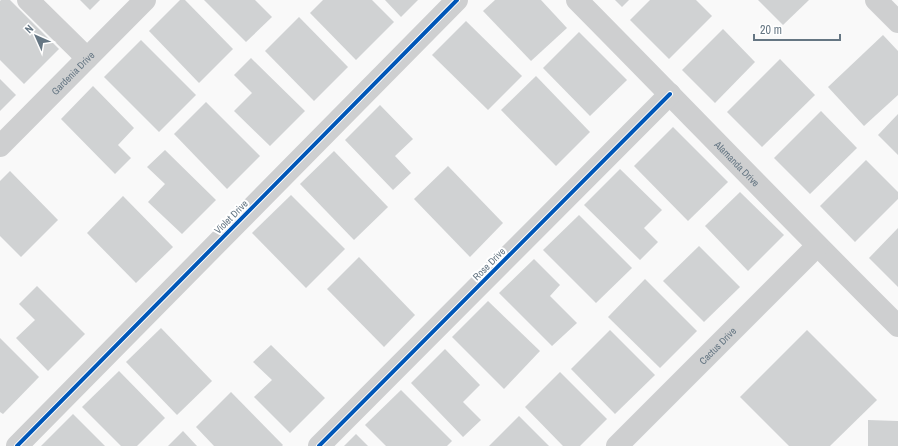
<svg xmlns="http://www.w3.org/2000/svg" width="898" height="446" font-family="'Archivo Narrow',sans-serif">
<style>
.building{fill:#d0d2d3}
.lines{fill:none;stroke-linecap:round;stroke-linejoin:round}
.minor{stroke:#cecfd0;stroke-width:22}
.cycleway-casing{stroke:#fff;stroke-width:6}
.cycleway{stroke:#0057b8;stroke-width:4}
.labels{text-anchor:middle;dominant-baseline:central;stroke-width:4;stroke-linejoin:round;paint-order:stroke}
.street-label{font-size:10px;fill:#657683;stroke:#fff}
</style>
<rect width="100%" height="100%" fill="#f9f9f9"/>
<g class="building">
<polygon points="1,0 10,0 59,49 24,84 0,60 0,1"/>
<polygon points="80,0 100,0 90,10"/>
<polygon points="180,0 185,0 233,49 199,83 149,31"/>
<polygon points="204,0 255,0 272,17 246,42"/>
<polygon points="323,0 372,0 394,22 356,60 310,13"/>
<polygon points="385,0 418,0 401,17"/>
<polygon points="495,0 541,0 567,28 531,61 483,11"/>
<polygon points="615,0 629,0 622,7"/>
<polygon points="650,0 696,0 712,16 669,59 630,20"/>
<polygon points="758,0 809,0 783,25"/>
<polygon points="299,17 348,67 314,101 265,51"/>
<polygon points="466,21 522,76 488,110 432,55"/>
<polygon points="723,29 755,62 715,103 682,70"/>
<polygon points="579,32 627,80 590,116 543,68"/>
<polygon points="883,35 898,51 898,95 864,126 828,87"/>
<polygon points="141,40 196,95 159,132 104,77"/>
<polygon points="251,58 305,111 270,146 234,111 252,93 234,75"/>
<polygon points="780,59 815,95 762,147 727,112"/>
<polygon points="536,76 590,132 556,166 501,110"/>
<polygon points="0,79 16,95 0,111"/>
<polygon points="93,86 134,128 118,145 131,158 115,174 61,119"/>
<polygon points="206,102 260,156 227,189 174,134"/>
<polygon points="380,105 413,139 395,156 411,173 393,190 345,140"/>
<polygon points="821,111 857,148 810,194 774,158"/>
<polygon points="898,114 898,155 878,135"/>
<polygon points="673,127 728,182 688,221 634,166"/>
<polygon points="165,150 216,200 182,234 148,202 165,184 147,167"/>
<polygon points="334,151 388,207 354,240 300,184"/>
<polygon points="866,160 898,192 898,199 855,242 820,206"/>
<polygon points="448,166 503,223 470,257 414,199"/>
<polygon points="620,169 662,210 644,228 658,242 640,260 584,205"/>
<polygon points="10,171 58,220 21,257 0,236 0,181"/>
<polygon points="740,192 784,235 748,271 705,226"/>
<polygon points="291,195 345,249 306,288 252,233"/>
<polygon points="123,196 173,247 136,283 87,233"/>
<polygon points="579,215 632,268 596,303 543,250"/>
<polygon points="898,228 898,287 869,258"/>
<polygon points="699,246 740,287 704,322 663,281"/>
<polygon points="359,257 415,315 384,347 327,289"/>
<polygon points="534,259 560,285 550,296 577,323 552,346 499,293"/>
<polygon points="645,279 697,331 660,368 608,317"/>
<polygon points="37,286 85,334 48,371 16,338 35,320 19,304"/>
<polygon points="488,301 540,351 504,389 452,337"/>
<polygon points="161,328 212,381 177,415 126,362"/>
<polygon points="610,330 655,375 615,414 571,369"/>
<polygon points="807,330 877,400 830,446 789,446 740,397"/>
<polygon points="0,338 39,377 3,414 0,412"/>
<polygon points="271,345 325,398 290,433 254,397 272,380 253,362"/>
<polygon points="445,349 480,385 463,402 481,420 463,437 411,383"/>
<polygon points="119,371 165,418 137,446 121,446 82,407"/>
<polygon points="560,372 607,419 580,446 563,446 525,407"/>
<polygon points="401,390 452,441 447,446 386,446 365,425"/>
<polygon points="231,392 283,445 282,446 214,446 196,427"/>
<polygon points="73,414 105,446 41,446"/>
<polygon points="519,416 549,446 489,446"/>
<polygon points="868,420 898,421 898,446 868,446"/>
<polygon points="183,431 197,446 168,446"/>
<polygon points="356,434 368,446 344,446"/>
</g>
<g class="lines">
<g class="minor">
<polyline points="28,0 87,58"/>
<path id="s1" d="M 577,0 C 684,108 790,219 898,326"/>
<polyline points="876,0 898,22"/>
<path id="s2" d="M 0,146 L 145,0"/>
<polyline points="17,446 457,0"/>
<polyline points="319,446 670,94"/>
<path id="s3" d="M 617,446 L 817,246"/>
</g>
<defs>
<g id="cycleway">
<polyline points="17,446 457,0"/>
<polyline points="319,446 670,94"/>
</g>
</defs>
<use href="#cycleway" class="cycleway-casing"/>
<use href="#cycleway" class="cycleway"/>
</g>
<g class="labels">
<g class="street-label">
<text stroke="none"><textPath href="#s2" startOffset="103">Gardenia Drive</textPath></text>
<text stroke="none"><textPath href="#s1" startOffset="229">Alamanda Drive</textPath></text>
<text transform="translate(231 217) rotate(-45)">Violet Drive</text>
<text transform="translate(489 264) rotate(-45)">Rose Drive</text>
<text stroke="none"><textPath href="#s3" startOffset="142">Cactus Drive</textPath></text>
</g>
</g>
<g transform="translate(36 36) rotate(315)" stroke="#ffffff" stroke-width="3" paint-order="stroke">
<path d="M0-3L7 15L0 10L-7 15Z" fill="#657683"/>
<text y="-6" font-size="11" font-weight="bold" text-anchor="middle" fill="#657683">N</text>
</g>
<path d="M754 34v6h86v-6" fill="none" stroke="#657683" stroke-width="2"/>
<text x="760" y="34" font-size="12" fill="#657683" stroke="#ffffff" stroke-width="3" paint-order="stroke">20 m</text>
</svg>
